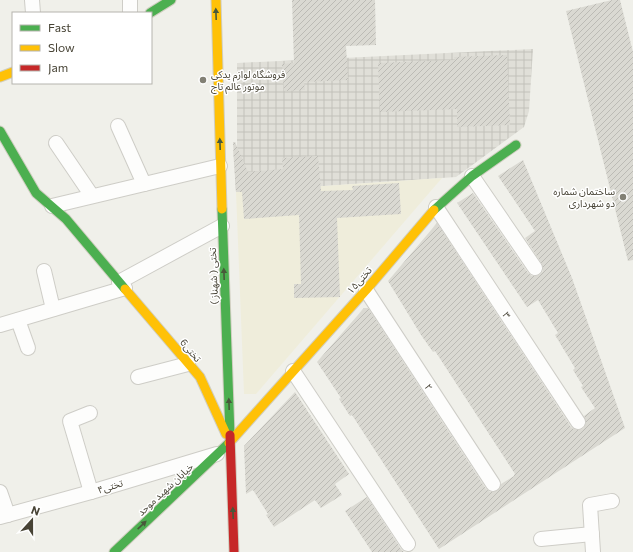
<svg xmlns="http://www.w3.org/2000/svg" width="633" height="552" font-family="Commissioner,'Noto Sans Arabic',sans-serif">
<style>
.industrial{fill:url(#industrial-grid)}
.education{fill:#efeddb}
.building{fill:url(#building-hatch)}
.lines{fill:none;stroke-linecap:round;stroke-linejoin:round}
.street-casing{stroke:#cecdc7;stroke-width:16}
.fast-casing{stroke:#d0cec0;stroke-width:11}
.slow-casing{stroke:#d0cec0;stroke-width:11}
.jam-casing{stroke:#d0cec0;stroke-width:11}
.street{stroke:#fdfdfc;stroke-width:14}
.fast{stroke:#4caf50;stroke-width:9}
.slow{stroke:#ffc107;stroke-width:9}
.jam{stroke:#c62828;stroke-width:9}
.oneway{fill:#48593a}
.poi-dot{fill:#828074;stroke:#fff;stroke-width:1.5}
.labels{text-anchor:middle;dominant-baseline:central;stroke-width:3;stroke-linejoin:round;paint-order:stroke}
.poi-label{font-size:10px;fill:#474335;stroke:#fff;text-anchor:start}
.street-label{font-size:10px;fill:#474335;stroke:#fff}
</style>
<defs>
<pattern id="industrial-grid" width="8" height="8" patternUnits="userSpaceOnUse"><rect width="8" height="8" fill="#e0dfd8"/><path d="M0 4h8M4 0v8" fill="none" stroke="#c2c1ba"/></pattern>
<pattern id="building-hatch" width="6" height="6" patternUnits="userSpaceOnUse"><rect width="6" height="6" fill="#dad9d2"/><path d="M-1 1l2-2M0 6l6-6M5 7l2-2" fill="none" stroke="#bcbbb5"/></pattern>
</defs>
<rect width="100%" height="100%" fill="#f0f0ea"/>
<polygon class="industrial" points="533,49 529,111 524,127 456,177 236,192 233,150 237,150 237,63"/>
<polygon class="education" points="442,178 256,394 244,394 236,192"/>
<g class="building">
<polygon points="292,0 375,0 376,45 346,46 348,80 304,82 305,90 284,91 282,64 294,63"/>
<polygon points="612,0 620,0 633,52 633,260 628,261 566,11"/>
<polygon points="507,55 510,125 457,127 457,109 380,112 378,63 455,60 454,57"/>
<polygon points="233,142 235,142 248,172 283,169 282,158 318,156 321,191 353,190 352,186 399,183 401,214 337,218 340,297 294,298 294,284 301,284 299,215 244,219 242,192 236,192"/>
<polygon points="523,160 572,278 625,428 439,549 352,415 350,416 339,399 341,398 317,362 364,308 368,308 486,489 490,492 497,491 500,488 501,484 514,476 514,475 515,474 435,351 433,352 421,335 388,281 437,223 571,427 574,429 578,430 583,429 586,422 584,416 595,408 581,387 583,386 573,370 575,368 555,335 558,333 538,300 527,307 457,203 473,193 528,273 532,276 539,275 543,271 542,264 525,238 535,231 498,176"/>
<polygon points="295,392 349,474 335,484 342,495 321,508 315,500 274,527 266,515 268,514 253,490 246,494 244,446"/>
<polygon points="367,497 401,549 404,552 372,552 345,511"/>
</g>
<g class="lines">
<defs>
<g id="street">
<polyline points="32,0 33,13"/>
<polyline points="130,0 130,13"/>
<polyline points="118,126 144,184"/>
<polyline points="56,143 92,196"/>
<polyline points="472,176 535,268"/>
<polyline points="52,206 220,166"/>
<polyline points="436,207 578,422"/>
<polyline points="44,271 53,309"/>
<polyline points="119,282 222,226"/>
<polyline points="366,290 493,484"/>
<polyline points="18,320 28,348"/>
<polyline points="0,325 125,288"/>
<polyline points="293,371 408,544"/>
<polyline points="138,377 188,364"/>
<polyline points="90,413 70,421 91,492"/>
<polyline points="0,492 8,515"/>
<polyline points="0,517 91,492 217,454"/>
<polyline points="541,539 592,534"/>
<polyline points="593,552 590,505 612,501"/>
</g>
<g id="fast">
<polyline points="150,13 171,0"/>
<polyline points="0,131 36,193 66,219 125,289"/>
<polyline points="222,209 230,435"/>
<polyline points="434,210 472,176 516,145"/>
<polyline points="114,552 229,443"/>
</g>
<g id="slow">
<polyline points="216,0 222,209"/>
<polyline points="0,77 13,72"/>
<polyline points="125,289 200,377 226,434"/>
<polyline points="229,443 366,290 434,210"/>
</g>
<polyline id="jam" points="230,435 234,552"/>
</defs>
<use href="#street" class="street-casing"/>
<use href="#fast" class="fast-casing"/>
<use href="#slow" class="slow-casing"/>
<use href="#jam" class="jam-casing"/>
<use href="#street" class="street"/>
<use href="#fast" class="fast"/>
<use href="#slow" class="slow"/>
<use href="#jam" class="jam"/>
</g>
<defs><path id="oneway-solid" d="M-6-.8H1V-3.2L6.5 0L1 3.2V.8H-6Z"/></defs>
<g class="oneway">
<use href="#oneway-solid" transform="translate(216 14) rotate(-92)"/>
<use href="#oneway-solid" transform="translate(220 144) rotate(-92)"/>
<use href="#oneway-solid" transform="translate(224 274) rotate(-92)"/>
<use href="#oneway-solid" transform="translate(229 404) rotate(-92)"/>
<use href="#oneway-solid" transform="translate(233 513) rotate(-92)"/>
<use href="#oneway-solid" transform="translate(142 525) rotate(-43)"/>
</g>
<g class="poi-dot">
<circle cx="203" cy="80" r="4"/>
<circle cx="623" cy="197" r="4"/>
</g>
<g class="labels">
<g class="poi-label">
<text x="211" y="74">فروشگاه لوازم یدکی<tspan x="211" dy="12">موتور عالم تاج</tspan></text>
<text x="615" y="191" text-anchor="end">ساختمان شماره<tspan x="615" dy="12">دو شهرداری</tspan></text>
</g>
<g class="street-label">
<text transform="translate(213 276) rotate(-92)">تختی ( شهناز )</text>
<text transform="translate(359 280) rotate(-49)">تختی۱۵</text>
<text transform="translate(507 315) rotate(57)">۳</text>
<text transform="translate(191 350) rotate(50)">6تختی</text>
<text transform="translate(429 387) rotate(57)">۲</text>
<text transform="translate(110 486) rotate(-17)">تختی۴</text>
<text transform="translate(165 489) rotate(-43)">خیابان شهید موحد</text>
</g>
</g>
<rect x="12" y="12" width="140" height="72" fill="#ffffff" stroke="#b5b4ae"/>
<rect x="20" y="25" width="20" height="6" fill="#4caf50" stroke="#b5b4ae"/>
<text x="48" y="32" font-size="12" fill="#474335">Fast</text>
<rect x="20" y="45" width="20" height="6" fill="#ffc107" stroke="#b5b4ae"/>
<text x="48" y="52" font-size="12" fill="#474335">Slow</text>
<rect x="20" y="65" width="20" height="6" fill="#c62828" stroke="#b5b4ae"/>
<text x="48" y="72" font-size="12" fill="#474335">Jam</text>
<g transform="translate(32 520) rotate(21)" stroke="#ffffff" stroke-width="3" paint-order="stroke">
<path d="M0-3L7 15L0 10L-7 15Z" fill="#474335"/>
<text y="-6" font-size="11" font-weight="bold" text-anchor="middle" fill="#474335">N</text>
</g>
</svg>
